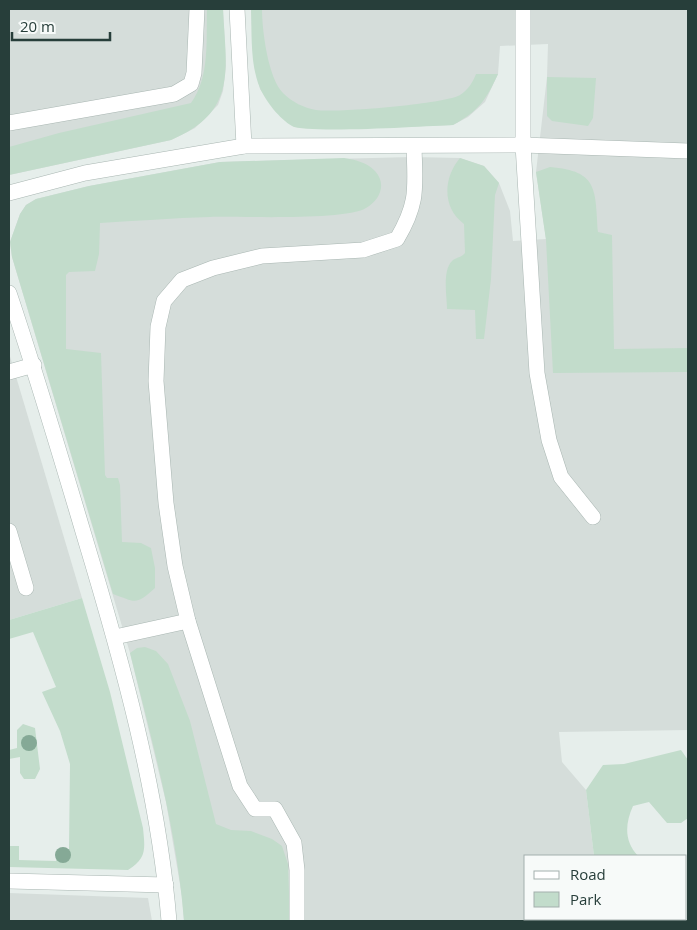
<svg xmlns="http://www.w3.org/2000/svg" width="697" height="930" font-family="'Open Sans',sans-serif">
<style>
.built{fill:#d5ddda}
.green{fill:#c2dccb}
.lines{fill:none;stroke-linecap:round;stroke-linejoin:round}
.service-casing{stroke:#a9b6b2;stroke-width:16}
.minor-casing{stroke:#a9b6b2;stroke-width:16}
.service{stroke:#fff;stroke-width:15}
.minor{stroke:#fff;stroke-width:15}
.tree{fill:#85a996}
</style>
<rect width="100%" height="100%" fill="#e6eeeb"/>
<g class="built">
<polygon points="9,9 223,9 226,66 223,91 218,105 195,128 171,140 9,175"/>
<polygon points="251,9 688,9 688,730 559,732 562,762 586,790 594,856 526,856 526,919 602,919 602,921 184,921 182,896 166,802 130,653 12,257 10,242 20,214 26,205 36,199 89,186 220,162 412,157 460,158 484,166 499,183 510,211 513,241 546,239 536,172 547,77 548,44 500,46 498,74 485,102 468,117 453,125 331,129 294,127 274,109 260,89 254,64"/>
<polygon points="9,353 82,598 9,620"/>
<polygon points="9,893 148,898 152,921 9,921"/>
</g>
<g class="green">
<path d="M 207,9 L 223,9 C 226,70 238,112 171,140 L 9,175 L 9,147 L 59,133 L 191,103 C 210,77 206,40 207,9 Z"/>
<path d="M 251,9 L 262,9 C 262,30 268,78 283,93 C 292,102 304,108 316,110 C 336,113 445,104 460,95 C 468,90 473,82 476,74 L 498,74 C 486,100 479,111 453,125 C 428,126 307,134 292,126 C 280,119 266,102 260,88 C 250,65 252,34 251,9 Z"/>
<polygon points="547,77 596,78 593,118 588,126 552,121 547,116"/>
<path d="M 344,158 C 355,160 367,162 375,171 C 387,184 380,200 366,208 C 345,221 240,216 210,217 C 173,218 136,221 100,223 L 99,254 L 95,271 L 69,272 L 66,275 L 66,349 L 101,353 L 105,475 L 107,478 L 118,478 L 120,485 L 122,542 L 141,543 L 151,548 L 155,568 L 155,588 C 135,606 136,602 113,594 L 12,257 L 10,242 L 20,214 L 26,205 L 36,199 L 89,186 L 220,162 Z"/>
<path d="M 460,158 L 484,166 L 499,183 L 495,195 L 491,279 L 484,339 L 476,339 L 475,310 L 447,309 C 447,296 442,271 452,261 C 456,257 461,258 465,253 L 464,224 C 442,208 443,178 460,158 Z"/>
<path d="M 550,167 C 599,171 595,190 598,232 L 612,235 L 614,349 L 688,348 L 688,372 L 553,373 L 546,240 L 536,172 Z"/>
<path d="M 82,598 L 110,692 L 143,828 C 145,849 147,858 128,870 L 9,867 L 9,846 L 19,846 L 19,860 L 56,861 L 57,850 L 69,849 L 70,764 L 60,731 L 42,692 L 56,687 L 33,632 L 9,639 L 9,620 Z"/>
<path d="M 145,647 L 156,651 L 168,664 L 190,721 L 216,824 L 231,830 L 251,831 L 272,839 L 282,846 L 288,864 L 290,921 L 184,921 C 177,830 152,741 130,653 L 137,648 Z"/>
<polygon points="23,724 35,728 40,769 35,779 24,779 20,773 20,757 9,759 9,750 17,748 17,730"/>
<path d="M 681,750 L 688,760 L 688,818 L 681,823 L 667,823 L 649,802 L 633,806 C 625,824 624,841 638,856 L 594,856 L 586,790 L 603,765 L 624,764 Z"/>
</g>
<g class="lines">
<defs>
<g id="service">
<polyline points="523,9 523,145 537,373 549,440 561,477 593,517"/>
<polyline points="9,123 174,94 191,84 194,73 197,9"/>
<polyline points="523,145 688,151"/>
<polyline points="9,372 34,365"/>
<polyline points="9,531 26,588"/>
<polyline points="115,637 188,621"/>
<path d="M 297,921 L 297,870 L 294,843 L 275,809 L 255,809 L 240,786 L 188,621 L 175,566 L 166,503 L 156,381 L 158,327 L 164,301 L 182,280 L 213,268 L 262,256 L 363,250 L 397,239 C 419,202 415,187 414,146"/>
</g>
<g id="minor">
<polyline points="237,9 244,146"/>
<polyline points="9,193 85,173 244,146 523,145"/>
<path d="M 9,293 C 36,373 60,454 84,535 C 122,661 158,789 169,921"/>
<polyline points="9,881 166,885"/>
</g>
</defs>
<use href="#service" class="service-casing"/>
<use href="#minor" class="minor-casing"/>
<use href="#service" class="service"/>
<use href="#minor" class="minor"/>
</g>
<g class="tree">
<circle cx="29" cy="743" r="8"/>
<circle cx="63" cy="855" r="8"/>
</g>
<rect width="697" height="930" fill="none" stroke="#273e3a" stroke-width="20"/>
<rect x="524" y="855" width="162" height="65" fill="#f7faf9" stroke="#a4afad"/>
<rect x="534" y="871" width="25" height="8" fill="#ffffff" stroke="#a4afad"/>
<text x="570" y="880" font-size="15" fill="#273e3a">Road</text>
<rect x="534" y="892" width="25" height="15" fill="#c2dccb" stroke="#a4afad"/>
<text x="570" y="905" font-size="15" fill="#273e3a">Park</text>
<path d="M12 32v8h98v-8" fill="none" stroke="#273e3a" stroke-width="2.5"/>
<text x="20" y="32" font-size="15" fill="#273e3a" stroke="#f7faf9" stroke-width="4" paint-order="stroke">20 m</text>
</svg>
